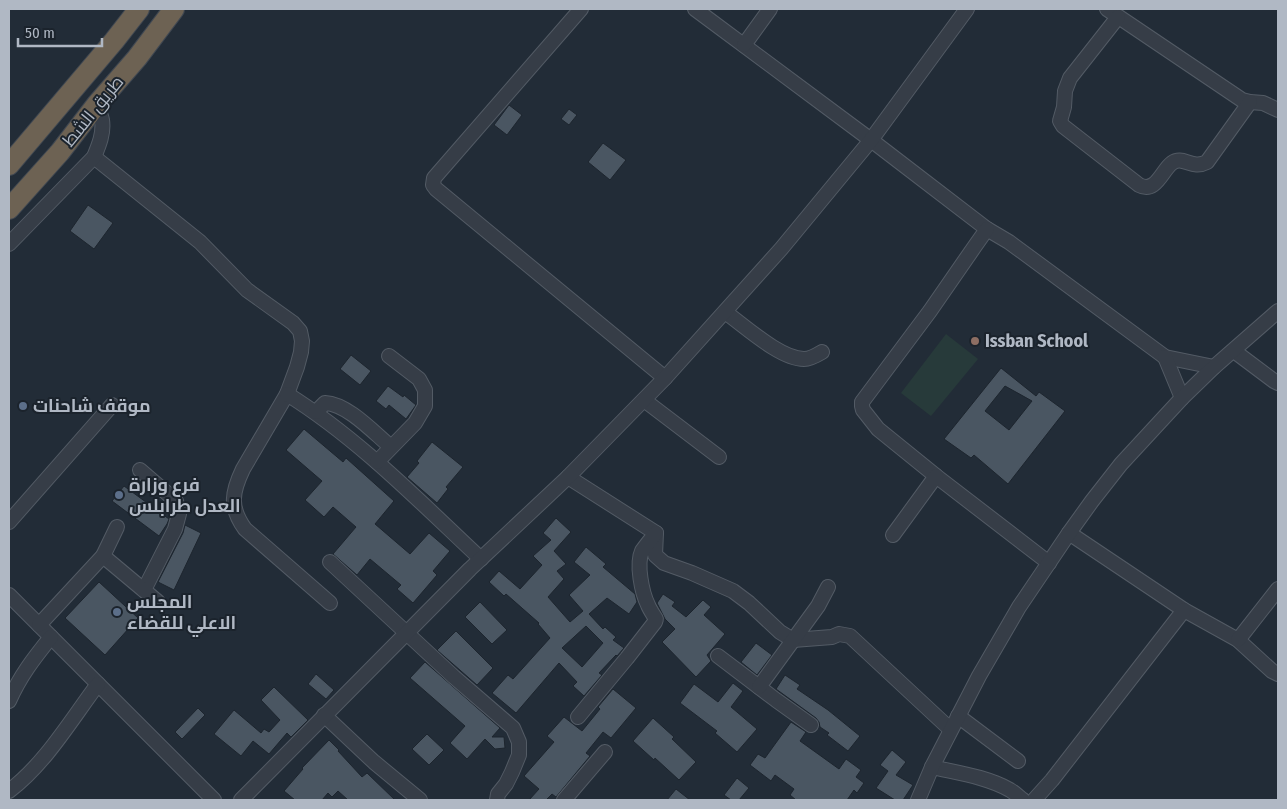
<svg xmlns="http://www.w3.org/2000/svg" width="1287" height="809" font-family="'Fira Sans Condensed',Cairo,sans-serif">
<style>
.green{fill:#273a3a}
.building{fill:#4a5662;stroke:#1d252e;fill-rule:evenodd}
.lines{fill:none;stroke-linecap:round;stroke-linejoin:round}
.minor-casing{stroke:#535b65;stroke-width:16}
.highway-casing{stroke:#404852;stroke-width:22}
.minor{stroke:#363d47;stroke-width:14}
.highway{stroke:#6d6253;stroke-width:20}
.education-dot{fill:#8d6e63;stroke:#1b232c;stroke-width:2}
.service-dot{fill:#5c6f8a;stroke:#1b232c;stroke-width:2}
.labels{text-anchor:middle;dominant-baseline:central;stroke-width:4;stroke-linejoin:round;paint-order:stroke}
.street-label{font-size:18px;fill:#b0b8c4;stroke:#1b232c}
.poi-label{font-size:18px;font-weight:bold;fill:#b0b8c4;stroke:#1b232c;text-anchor:start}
</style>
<rect width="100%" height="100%" fill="#222c37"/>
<polygon class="green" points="946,334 978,359 931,416 901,393"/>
<g class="building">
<polygon points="509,105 522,115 507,135 494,125"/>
<polygon points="569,109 577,115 569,125 561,119"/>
<polygon points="603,143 626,160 610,180 588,162"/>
<polygon points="88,205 113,223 94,249 70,231"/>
<polygon points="351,355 371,371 360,385 340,369"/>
<path d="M 1001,368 L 1036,396 L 1039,392 L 1065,411 L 1008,484 L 974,455 L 971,458 L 944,439 ZM 1005,386 L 1032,401 L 1009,430 L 985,411 Z"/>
<polygon points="388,386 403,397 404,395 416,405 406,419 389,405 386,409 376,401"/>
<polygon points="304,429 343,462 346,458 394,501 375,524 410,554 429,533 450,551 433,571 437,575 413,603 397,589 401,585 370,559 357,575 333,554 356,527 333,507 324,517 305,500 322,481 286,450"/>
<polygon points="432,442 463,467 446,487 448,489 437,503 407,477 419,463 417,461"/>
<polygon points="124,486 169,519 167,524 159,536 112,501"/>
<path d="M 556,518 L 571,532 L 554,551 L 566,564 L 557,571 L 564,579 L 548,597 L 570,622 L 583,611 L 569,595 L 590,575 L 574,562 L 586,547 L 606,564 L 603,567 L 635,594 L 637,602 L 629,614 L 607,598 L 589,614 L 603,629 L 605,627 L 616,637 L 613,640 L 624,648 L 617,656 L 616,655 L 599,673 L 602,675 L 584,696 L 573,686 L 577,682 L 559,663 L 516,713 L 492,693 L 508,675 L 513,679 L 550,638 L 538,624 L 539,623 L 506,594 L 504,596 L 489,582 L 499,571 L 520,589 L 542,565 L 533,556 L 551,540 L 543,533 ZM 586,626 L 603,643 L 582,667 L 562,648 Z"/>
<polygon points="185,525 201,533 174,590 158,582 183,533"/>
<polygon points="99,582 138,618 105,655 65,618"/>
<polygon points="663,594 675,602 672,606 686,617 703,600 711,607 704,615 725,634 707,655 711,661 696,677 662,642 675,629 665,619 657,603"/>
<polygon points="480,602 507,630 492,644 465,617"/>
<polygon points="456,631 493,668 477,685 437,650"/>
<polygon points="756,643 772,655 757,675 741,662"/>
<polygon points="425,662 500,728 492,737 504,737 505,748 495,749 485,739 467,759 450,743 465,726 410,678"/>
<polygon points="316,674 334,690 326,699 308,684"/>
<polygon points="785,675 800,685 797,689 828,710 860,736 848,751 827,735 829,733 820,727 819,722 816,718 776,689"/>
<polygon points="733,683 743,691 731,707 757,729 737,752 715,733 717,731 680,703 694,684 718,702"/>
<polygon points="274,687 308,720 291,737 287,733 269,754 253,741 241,756 214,734 234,710 261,733 264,729 269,732 280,720 261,700"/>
<polygon points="613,689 636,708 611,738 603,732 586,753 590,756 556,797 552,794 546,800 529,800 539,789 524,776 554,742 547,736 564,717 582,731 600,709 598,707"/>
<polygon points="198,708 205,715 182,739 175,732"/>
<polygon points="653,718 674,737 672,739 696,762 679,780 655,758 654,760 633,741"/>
<polygon points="791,722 806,732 800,741 839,769 846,759 861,770 856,777 864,783 857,793 854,790 847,800 796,800 790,795 794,789 775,775 771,781 750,765 758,754 765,758"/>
<polygon points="427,734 444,750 429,765 412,749"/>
<polygon points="329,740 339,750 338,751 362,777 367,773 395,800 348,800 338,791 332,797 328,793 322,800 295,800 284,791 303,769 302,768"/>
<polygon points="892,750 906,762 896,775 913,785 903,800 895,800 876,788 888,771 880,765"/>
<polygon points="737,778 749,788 739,800 731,800 724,795"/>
<polygon points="676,789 690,800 667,800"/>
</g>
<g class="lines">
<defs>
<g id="minor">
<polyline points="581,9 434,178 433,185 436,189 665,378"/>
<polyline points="695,9 871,140 987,229 1009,242 1165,357 1214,367"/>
<polyline points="1107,9 1242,100 1250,102 1263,103 1278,110"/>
<path d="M 1118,17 L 1070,78 L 1065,91 L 1064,107 L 1060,121 L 1063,126 L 1139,185 C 1156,194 1162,170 1172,163 C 1183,155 1192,170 1207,162 L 1250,102"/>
<polyline points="744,45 770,9"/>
<path d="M 94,157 L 200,242 L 247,290 L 293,323 L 300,331 L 302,341 L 301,352 L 297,367 L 287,394 L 243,469 C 232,492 229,507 245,529 L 330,603"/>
<polyline points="987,229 975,246 930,311 862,402 862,406 863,410 878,429 936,476 1049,563"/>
<path d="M 9,244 L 94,157 C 99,145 104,133 102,120 C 101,115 98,109 97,104"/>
<path d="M 725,312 C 745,326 780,359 804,359 C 810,359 817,355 822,352"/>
<polyline points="1234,351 1274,381 1278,383"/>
<polyline points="1165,357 1182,398"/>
<path d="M 287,394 C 359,439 419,501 481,559"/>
<polyline points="644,400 719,457"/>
<path d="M 316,412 L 325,403 C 348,404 374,433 391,447"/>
<polyline points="377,462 415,423 425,406 425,390 419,379 389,356"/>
<polyline points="140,470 176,501 179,514 175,529 144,590"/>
<polyline points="568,477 656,533 655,555 664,563 692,573 733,591 749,603 780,632 793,640 832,637 839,634 850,636 950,729"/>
<polyline points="9,522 112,405"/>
<polyline points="1069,533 1184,610 1238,640 1272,671 1278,674"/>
<polyline points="893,535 936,476"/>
<polyline points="103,556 158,602"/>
<polyline points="330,562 454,677 513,728 519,742 519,755 512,772 506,784 498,794 497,800"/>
<polyline points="9,595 214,800"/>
<polyline points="39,625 103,556 117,527"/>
<polyline points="1238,640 1278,589"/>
<polyline points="718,656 776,700 811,725"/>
<polyline points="759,687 818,606 828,587"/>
<path d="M 9,701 C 20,676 34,658 51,637"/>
<polyline points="324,715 374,762 420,800"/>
<polyline points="958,716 1018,761"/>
<path d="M 578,717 L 627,658 L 655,622 L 656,619 C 653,614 650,610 648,605 C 642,593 636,564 642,551 C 646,545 652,538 656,533"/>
<path d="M 932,767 C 958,773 987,777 1010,790 C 1015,793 1019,797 1023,800"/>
<path d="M 9,791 C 45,764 71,720 98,684"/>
<polyline points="241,800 470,569 568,477 665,378 781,249 871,140 967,9"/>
<polyline points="564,800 605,752"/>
<polyline points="918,800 932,767 979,676 1019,607 1069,533 1092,501 1121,464 1182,398 1214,367 1278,311"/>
<polyline points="1034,800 1052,780 1184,610"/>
</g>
<g id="highway">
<polyline points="9,165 114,41 139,9"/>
<polyline points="9,209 60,152 97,104 137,58 174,9"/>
</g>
</defs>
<use href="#minor" class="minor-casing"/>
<use href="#highway" class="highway-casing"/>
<use href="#minor" class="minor"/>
<use href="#highway" class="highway"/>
</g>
<circle class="education-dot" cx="975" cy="341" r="5"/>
<g class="service-dot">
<circle cx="23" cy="406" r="5"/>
<circle cx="119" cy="495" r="5"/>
<circle cx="117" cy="612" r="5"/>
</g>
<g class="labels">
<g class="street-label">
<text transform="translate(93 111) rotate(-51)">طريق الشط</text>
</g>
<g class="poi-label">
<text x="985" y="341">Issban School</text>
<text x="33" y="406">موقف شاحنات</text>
<text x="129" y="485">فرع وزارة<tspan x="129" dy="21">العدل طرابلس</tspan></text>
<text x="127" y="602">المجلس<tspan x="127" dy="21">الاعلي للقضاء</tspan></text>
</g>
</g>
<rect width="1287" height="809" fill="none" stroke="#b0b8c4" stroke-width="20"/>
<path d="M18 38v8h84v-8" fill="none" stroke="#b0b8c4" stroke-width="2.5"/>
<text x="25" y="38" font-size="15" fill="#b0b8c4" stroke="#1b232c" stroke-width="4" paint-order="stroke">50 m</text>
</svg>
